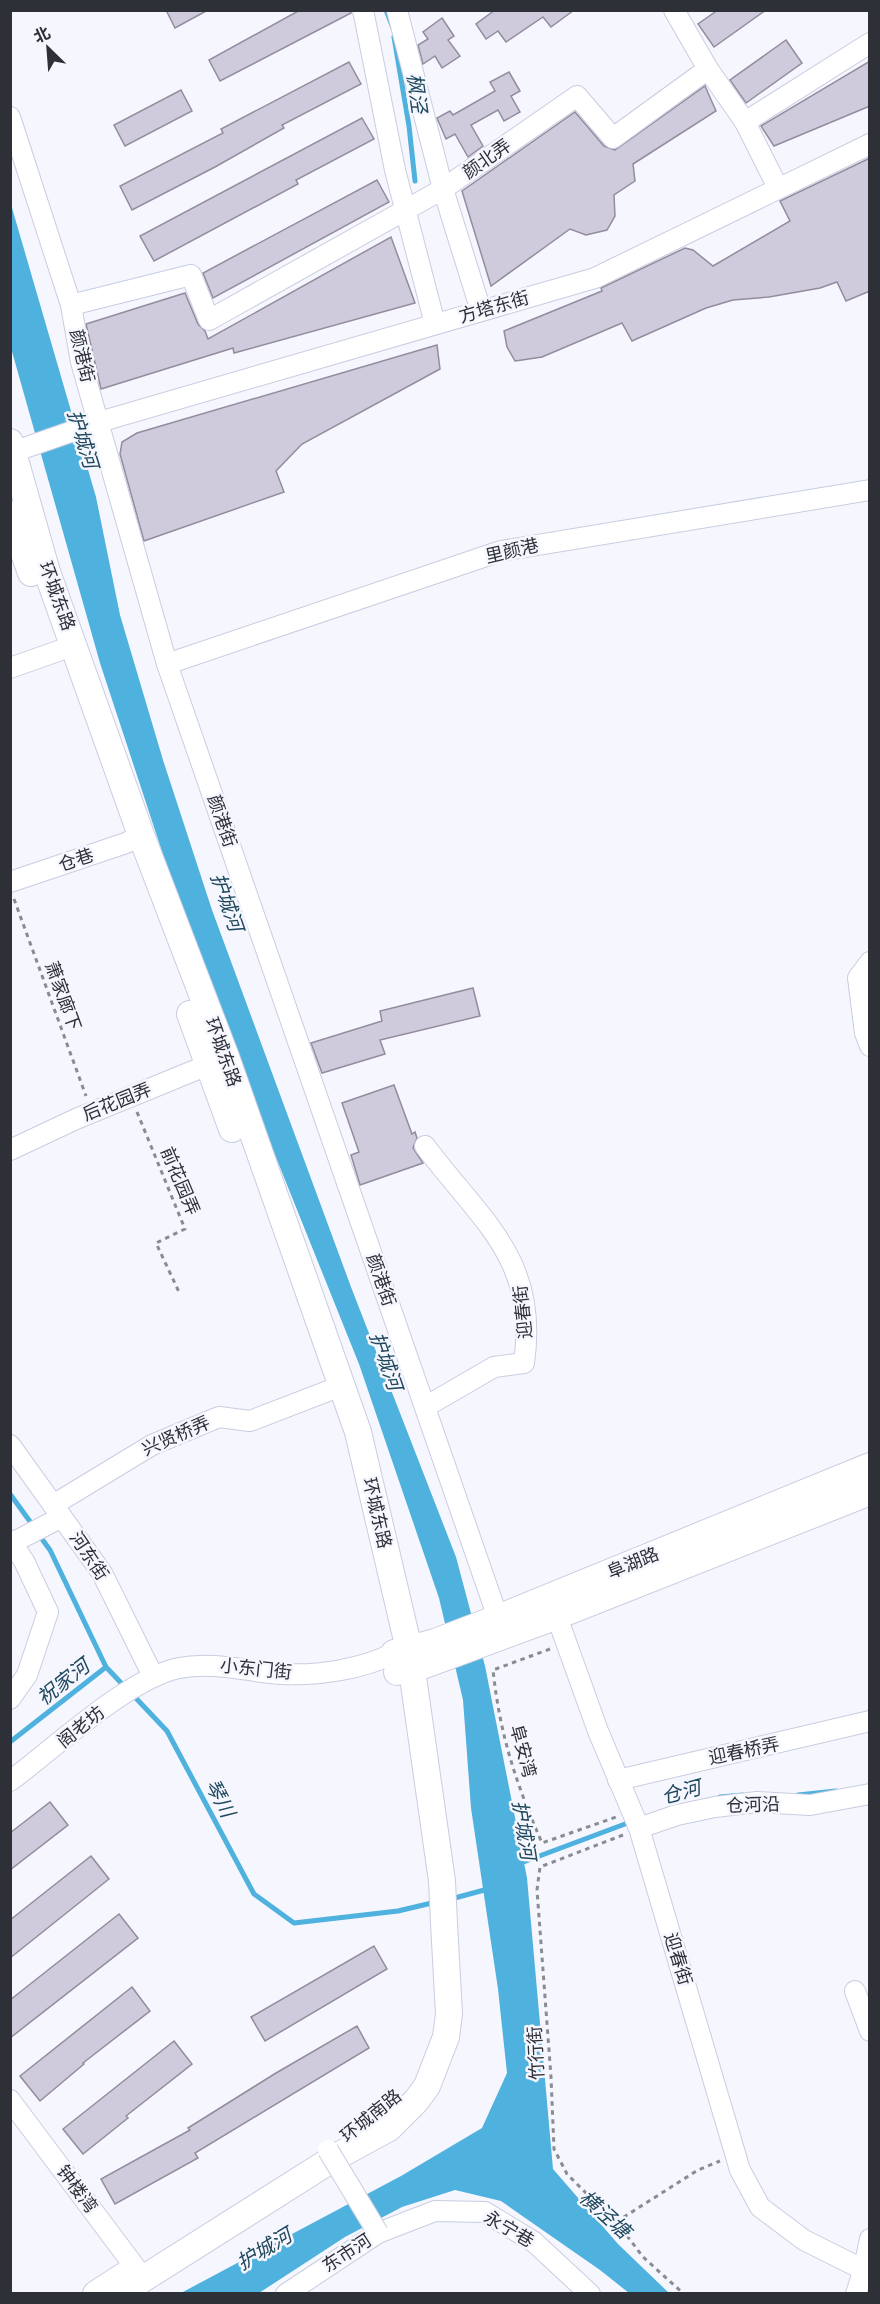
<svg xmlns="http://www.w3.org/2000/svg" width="880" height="2304" font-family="'DM Sans','Noto Sans SC',sans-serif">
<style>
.water{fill:#4eb1de}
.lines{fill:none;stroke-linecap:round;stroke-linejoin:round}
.stream{stroke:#4eb1de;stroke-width:5}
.building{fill:#d0cadd;stroke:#928c9e;stroke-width:1.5}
.minor-casing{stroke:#c9cde0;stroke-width:22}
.major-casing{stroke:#c9cde0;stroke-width:28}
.path{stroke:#8a8c93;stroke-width:3;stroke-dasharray:4.5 4.5;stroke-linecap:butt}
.minor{stroke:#fff;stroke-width:20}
.major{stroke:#fff;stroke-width:26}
.minor-bridge-casing{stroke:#c9cde0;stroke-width:22;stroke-linecap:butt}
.minor-bridge{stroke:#fff;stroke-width:20}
.labels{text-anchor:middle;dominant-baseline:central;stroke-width:5;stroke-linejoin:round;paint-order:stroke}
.street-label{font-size:18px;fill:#2e3037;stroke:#f5f6fe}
.water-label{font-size:20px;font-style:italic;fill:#20495d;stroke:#f5f6fe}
</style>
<rect width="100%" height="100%" fill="#f5f6fe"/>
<polygon class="water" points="10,201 96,497 120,615 163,760 212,910 351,1287 456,1557 485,1666 527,1878 553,2169 618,2244 669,2293 629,2293 600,2270 501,2201 455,2190 402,2207 345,2237 259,2293 181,2293 401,2176 482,2128 507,2073 498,1989 471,1808 463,1700 439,1598 359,1364 265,1130 178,900 100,663 11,348"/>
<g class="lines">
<g class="stream">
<polyline points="386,10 393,28"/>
<polyline points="394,37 409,126 415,181"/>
<polyline points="10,1494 34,1527"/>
<polyline points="39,1535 50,1550 106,1667 125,1687"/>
<polyline points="132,1694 167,1731 254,1894 294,1923 398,1911 436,1902"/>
<polyline points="10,1742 106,1667"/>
<polyline points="798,1795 836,1791"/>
<polyline points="720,1797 743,1795"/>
<polyline points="518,1864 633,1821"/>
<polyline points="451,1899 488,1889"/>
</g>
</g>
<g class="building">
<polygon points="166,10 208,10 175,28"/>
<polygon points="300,10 351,10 351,13 220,81 209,60"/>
<polygon points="495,10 574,10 551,27 543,17 506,42 498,31 486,39 476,24"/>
<polygon points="718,10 766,10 714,47 698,24"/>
<polygon points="442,18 454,36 448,40 460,56 442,68 435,56 423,64 418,45 428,39 423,32"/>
<polygon points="786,40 802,63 746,103 730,80"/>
<polygon points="870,61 870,106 774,146 761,126"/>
<polygon points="349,62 361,84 282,125 284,128 215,167 132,210 120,186 223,133 221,129"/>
<polygon points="509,72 520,91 511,96 520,112 504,121 498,110 471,125 483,146 468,157 455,134 446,139 437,118 450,111 453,115 495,91 490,82"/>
<polygon points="705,86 716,111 633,164 635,181 614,195 615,216 607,230 586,235 570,229 491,286 462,191 575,112 604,146 615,150"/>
<polygon points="181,90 192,111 125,146 114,125"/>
<polygon points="362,118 374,139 296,180 298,184 154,261 140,236"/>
<polygon points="870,158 870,291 846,301 837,282 820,288 769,297 733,300 706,308 632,341 622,323 542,357 522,360 515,361 507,347 504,331 602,291 601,288 685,248 693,250 713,266 790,221 780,201"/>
<polygon points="377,180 389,202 213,298 203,273"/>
<polygon points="391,237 415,303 234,353 233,348 101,389 86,324 185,293 198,324 205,331 208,339"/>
<polygon points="437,345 440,369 302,444 276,471 284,492 144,541 120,454 122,442 137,433"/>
<polygon points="473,988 480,1016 380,1040 385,1054 322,1073 311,1043 382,1021 380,1011"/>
<polygon points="394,1085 412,1134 415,1132 417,1138 413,1148 423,1163 360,1185 351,1155 359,1152 342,1103"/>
<polygon points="50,1802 68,1825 10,1870 10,1833"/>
<polygon points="91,1856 109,1879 10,1958 10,1920"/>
<polygon points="119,1914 138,1938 10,2038 10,2000"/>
<polygon points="374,1946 387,1969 265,2041 251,2017"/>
<polygon points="132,1987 150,2011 83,2063 84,2064 40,2101 20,2076"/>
<polygon points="357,2026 369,2048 195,2153 198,2158 115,2204 101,2179 190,2130 188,2128 276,2073"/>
<polygon points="174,2041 192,2064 126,2116 128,2118 83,2154 63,2129"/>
</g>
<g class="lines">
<defs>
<g id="minor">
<polyline points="363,10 395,170 435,324"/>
<polyline points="397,10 443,189 481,311"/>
<polyline points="674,10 708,69"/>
<polyline points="10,117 71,305 81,362 167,664 498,1618"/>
<polyline points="745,122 778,188"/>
<polyline points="71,305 191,275 209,320 443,189 577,96 613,138 708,69 745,122 870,43"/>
<polyline points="10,453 99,422 595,278 870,144"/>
<polyline points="167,664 501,551 870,490"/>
<polyline points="10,668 75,645"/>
<polyline points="10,882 126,843 141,835"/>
<polyline points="870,962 858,978 865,1033 870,1046"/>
<path d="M 425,1146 C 481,1221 539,1259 524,1363 L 494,1367 L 425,1407"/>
<polyline points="10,1150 76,1119 220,1060"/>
<polyline points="10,1445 102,1573 153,1676"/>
<polyline points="53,1505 152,1445 219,1417 250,1421 341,1386"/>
<polyline points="10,1540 24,1561 48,1612 27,1675 10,1699"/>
<polyline points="12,1543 62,1517"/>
<polyline points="552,1603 598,1731 639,1828 740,2170 760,2207 804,2240 870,2273"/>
<polyline points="618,1780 870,1721"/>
<path d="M 10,1781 C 55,1748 127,1679 179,1668 C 215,1661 248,1672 283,1674 C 318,1676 363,1669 394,1653"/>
<polyline points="639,1828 677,1815 715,1807 757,1802 810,1805 870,1794"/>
<polyline points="855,1991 870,2031"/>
<polyline points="10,2100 144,2279"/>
<polyline points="286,2294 378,2233 435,2211 485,2212 534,2242 590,2294"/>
<polyline points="856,2294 863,2272 870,2239"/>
</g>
<g id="major">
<polyline points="10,442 47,572 141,835 226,1057 358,1432 409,1649 442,1881 444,1923 449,2014 446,2037 427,2086 416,2101 389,2128 334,2158 119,2294"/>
<polyline points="10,514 31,573"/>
<polyline points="190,1014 232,1129"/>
<polyline points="394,1653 435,1642 498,1618 870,1466"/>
<polyline points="397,1672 411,1670 557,1616 870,1492"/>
<polyline points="96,2294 130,2272"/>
</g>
</defs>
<use href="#minor" class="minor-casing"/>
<use href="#major" class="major-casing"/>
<g class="path">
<polyline points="14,899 86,1096"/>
<polyline points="137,1112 185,1229 156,1243 179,1292"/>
<path d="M 550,1649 L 493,1670 C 500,1736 516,1783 542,1843 L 616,1817"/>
<polyline points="623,1835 540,1867 537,1890 551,2077 554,2149 567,2174 622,2229 643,2257 684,2294"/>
<polyline points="616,2222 698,2170 720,2161"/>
</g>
<use href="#minor" class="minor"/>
<use href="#major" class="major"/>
<defs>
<polyline id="minor-bridge" points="328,2150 378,2233"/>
</defs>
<use href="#minor-bridge" class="minor-bridge-casing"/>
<use href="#minor-bridge" class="minor-bridge"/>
</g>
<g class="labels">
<g class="street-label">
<text transform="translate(487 159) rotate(-35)">颜北弄</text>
<text transform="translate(494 307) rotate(-16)">方塔东街</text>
<text transform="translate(82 356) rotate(77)">颜港街</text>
<text transform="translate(512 551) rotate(-13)">里颜港</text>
<text transform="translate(57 596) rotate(70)">环城东路</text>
<text transform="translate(222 821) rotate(71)">颜港街</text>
<text transform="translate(76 860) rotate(-19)">仓巷</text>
<text transform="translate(63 996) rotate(70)">萧家廊下</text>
<text transform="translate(223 1052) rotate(70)">环城东路</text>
<text transform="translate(117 1102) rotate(-22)">后花园弄</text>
<text transform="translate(180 1181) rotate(67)">前花园弄</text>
<text transform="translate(381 1280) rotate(71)">颜港街</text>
<text transform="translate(523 1312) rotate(-96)">迎春街</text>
<text transform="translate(176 1436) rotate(-24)">兴贤桥弄</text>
<text transform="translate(377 1513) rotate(77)">环城东路</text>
<text transform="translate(89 1556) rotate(56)">河东街</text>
<text transform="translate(633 1563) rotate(-22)">阜湖路</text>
<text transform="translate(256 1669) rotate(6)">小东门街</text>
<text transform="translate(81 1727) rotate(-39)">阁老坊</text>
<text transform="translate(523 1751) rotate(75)">阜安湾</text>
<text transform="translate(744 1751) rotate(-12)">迎春桥弄</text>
<text transform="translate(753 1805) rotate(-2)">仓河沿</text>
<text transform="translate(678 1959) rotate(73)">迎春街</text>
<text transform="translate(536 2053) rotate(-93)">竹行街</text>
<text transform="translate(371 2116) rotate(-39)">环城南路</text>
<text transform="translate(77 2189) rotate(53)">钟楼湾</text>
<text transform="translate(509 2229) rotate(30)">永宁巷</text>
<text transform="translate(347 2253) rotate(-33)">东市河</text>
</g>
<g class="water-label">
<text transform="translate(417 93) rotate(82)">枫泾</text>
<text transform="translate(83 439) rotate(73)">护城河</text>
<text transform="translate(227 902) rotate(71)">护城河</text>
<text transform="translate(386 1361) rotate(71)">护城河</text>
<text transform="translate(63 1682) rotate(-38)">祝家河</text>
<text transform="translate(681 1792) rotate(-15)">仓河</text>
<text transform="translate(220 1798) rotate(62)">琴川</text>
<text transform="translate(524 1830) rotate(81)">护城河</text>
<text transform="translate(605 2214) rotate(42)">横泾塘</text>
<text transform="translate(264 2249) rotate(-31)">护城河</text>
</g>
</g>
<rect width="880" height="2304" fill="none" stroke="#2e3037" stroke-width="24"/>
<g transform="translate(48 48) rotate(335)" stroke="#f5f6fe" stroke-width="4.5" paint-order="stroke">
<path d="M0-4.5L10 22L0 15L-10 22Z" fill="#2e3037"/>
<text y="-9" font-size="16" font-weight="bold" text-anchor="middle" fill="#2e3037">北</text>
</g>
</svg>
